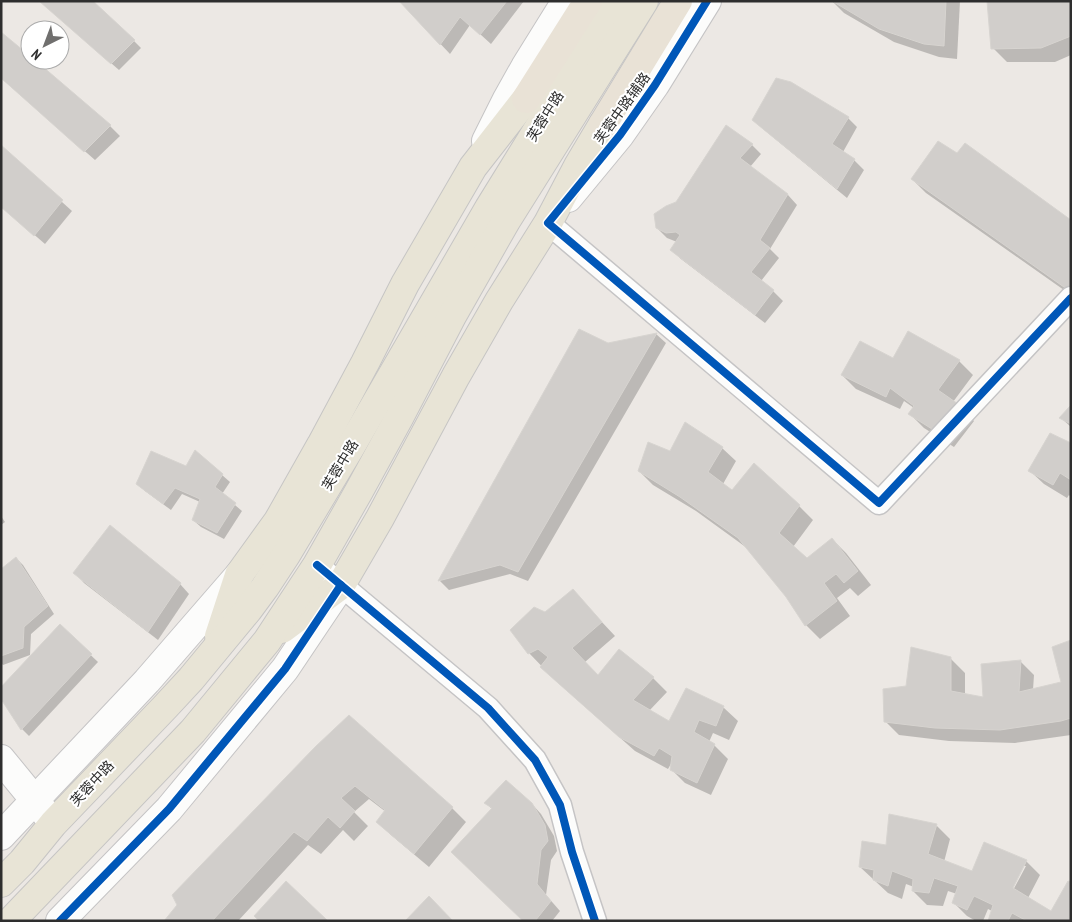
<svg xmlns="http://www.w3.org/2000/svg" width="1072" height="922" font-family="'PT Sans Narrow','Noto Sans SC',sans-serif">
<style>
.shadow{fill:#0003;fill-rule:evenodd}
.building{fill:#d1cecb;stroke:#d7d4d0}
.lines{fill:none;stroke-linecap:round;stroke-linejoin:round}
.minor-casing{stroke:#c5c4c5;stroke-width:25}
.tertiary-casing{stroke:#c5c4c5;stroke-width:30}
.primary-casing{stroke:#c6c5c4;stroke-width:30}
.trunk-casing{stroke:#c6c5c4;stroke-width:30}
.minor{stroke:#fcfcfb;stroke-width:22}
.tertiary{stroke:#fcfcfb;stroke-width:28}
.primary{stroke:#e8e4d6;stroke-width:28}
.trunk{stroke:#e9e2d6;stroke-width:28}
.cycleway-casing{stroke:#fff;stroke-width:11}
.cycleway{stroke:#0057b8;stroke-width:8}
.labels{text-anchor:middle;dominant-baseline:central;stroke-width:4;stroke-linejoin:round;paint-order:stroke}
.street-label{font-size:14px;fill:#2e2e2e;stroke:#fff}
</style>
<rect width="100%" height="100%" fill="#ece8e4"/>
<g class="shadow">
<polygon points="40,1 134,41 141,48 119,70"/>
<polygon points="400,1 524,1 491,44 470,25 450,54"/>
<polygon points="832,1 960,1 957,59 939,57 894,42 844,13"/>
<polygon points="1071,1 1071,55 1055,62 1007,62 993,48"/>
<polygon points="30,58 30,60 33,60 110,126 120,136 95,160 1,78"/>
<polygon points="848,118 857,127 843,152 854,160 864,170 847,198 763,129 753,120"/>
<polygon points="752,145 761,154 750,167 788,195 797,205 770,249 779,258 761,281 773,291 783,301 765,323 681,259 672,250 677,242 667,238 657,228 677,203"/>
<polygon points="966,145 1071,295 926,193 912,179 957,154"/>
<polygon points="1,147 72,211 45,244 1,206"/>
<polygon points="656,334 666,343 528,581 510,574 449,590 439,580 608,345"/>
<polygon points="894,360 959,361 973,375 953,402 974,421 954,447 924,428 910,414 914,408 904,401 900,409 856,389 842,375"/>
<polygon points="1071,407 1071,427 1061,418"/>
<polygon points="1071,445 1071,497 1069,495 1067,498 1044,484 1030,471"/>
<polygon points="722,448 736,461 723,484 732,492 799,506 813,520 793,547 807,559 832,539 846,553 871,585 858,596 850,588 837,598 850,616 820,639 806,625 787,596 747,548 696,511 653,485 639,471 670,453"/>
<polygon points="186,467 222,475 230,482 222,494 242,511 224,539 201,527 193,520 200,502 182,494 171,510 145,491 137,484"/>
<polygon points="1,516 5,522 1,525"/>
<polygon points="16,558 23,565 54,614 31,634 30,655 3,665 1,663 1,571"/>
<polygon points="75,573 180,584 189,594 158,640 84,583"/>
<polygon points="586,605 615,636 585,662 598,677 653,678 667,692 649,711 670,723 686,689 724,708 738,721 729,740 713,733 709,742 714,745 728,759 711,795 685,783 671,769 672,762 668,769 635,751 555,680 529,653 545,614"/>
<polygon points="60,626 98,662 29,736 22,729"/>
<polygon points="1071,641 1071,735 1015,743 949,741 899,735 885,721 907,687 951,659 965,673 965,695 985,699 1020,661 1034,675 1033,690 1063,683"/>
<polygon points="316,748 452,808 466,822 429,867 391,835 377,822 386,812 369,799 354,812 368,826 354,841 343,830 321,854 308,845 238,921 165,921"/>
<polygon points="486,803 531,803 541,814 554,836 557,851 551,860 546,895 560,911 552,921 524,921 492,809"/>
<path d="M 936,825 L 950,839 L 944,862 L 972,872 L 1026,861 L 1040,875 L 1028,898 L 1052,912 L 1071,921 L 989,921 L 992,911 L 988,909 L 983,921 L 976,921 L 967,916 L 953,902 L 957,894 L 948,891 L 943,906 L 927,905 L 913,891 L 914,887 L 906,884 L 902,899 L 888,893 L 860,867 L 887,847 ZM 1023,866 L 1026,866 L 1011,894 L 1009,893 Z"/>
</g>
<g class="building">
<polygon points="39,1 93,1 135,40 111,64"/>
<polygon points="399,1 507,1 480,35 460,17 440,45"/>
<polygon points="832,1 946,1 944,46 924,44 879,29"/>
<polygon points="987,1 1071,1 1071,36 1041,48 991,49"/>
<polygon points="1,32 30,56 30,60 35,60 111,125 84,152 1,78"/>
<polygon points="776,78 791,82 849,117 832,144 855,159 837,189 752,120"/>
<polygon points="726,125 753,144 740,158 788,194 760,240 770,248 751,272 774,290 755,315 670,250 680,235 676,232 666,233 656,228 654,214 666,206 676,202"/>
<polygon points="938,141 957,153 965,143 1071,220 1071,292 911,179"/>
<polygon points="1,145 63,200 34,236 1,207"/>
<polygon points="579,329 608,343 657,333 518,572 500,565 438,581"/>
<polygon points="908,331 960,360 938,390 961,406 940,434 908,414 914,406 890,388 886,397 841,375 860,341 893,358"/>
<polygon points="1071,405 1071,424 1059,418"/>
<polygon points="685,422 723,447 708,472 732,490 754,463 800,505 779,533 807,558 832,538 858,571 844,583 836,574 824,583 837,601 805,626 786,597 738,538 680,497 638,471 648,442 670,451"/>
<polygon points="1050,433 1071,443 1071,480 1060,473 1053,485 1028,471"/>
<polygon points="195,450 223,474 215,487 236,503 217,533 192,520 200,499 175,488 163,504 136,484 151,451 186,466"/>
<polygon points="110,525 181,583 148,632 73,573"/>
<polygon points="16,557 48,606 24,627 23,648 1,656 1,569"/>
<polygon points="573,589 602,622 572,648 598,675 619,649 654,677 633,700 669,721 686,688 724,706 716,726 699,720 694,732 715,744 697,783 670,770 672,756 659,748 654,756 619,737 540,667 548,657 538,649 528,654 510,630 534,607 545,612"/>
<polygon points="60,624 92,654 21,730 1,699 1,687"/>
<polygon points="1071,640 1071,718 1061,721 1000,730 935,728 884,722 883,689 906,686 911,647 951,657 951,691 983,697 981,664 1021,660 1019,692 1061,682 1052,647"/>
<polygon points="349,715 453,807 414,854 376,822 385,810 355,786 341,798 355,811 340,828 328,817 307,841 294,832 212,921 164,921 177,905 172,895 315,747"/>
<polygon points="506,780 532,803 545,825 548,841 541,850 537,884 551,901 535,921 523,921 451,852 492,808 484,803"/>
<polygon points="889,814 937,824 928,854 972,871 984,842 1027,860 1013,888 1051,911 1068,881 1071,882 1071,921 1027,921 1012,913 1008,921 988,921 993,905 974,896 967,910 952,903 958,886 934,878 929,893 912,891 913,879 892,871 888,886 873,880 874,870 859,867 862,841 886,845"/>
<polygon points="286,881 328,921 259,921 254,916"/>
<polygon points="429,896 453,921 407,921 406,920"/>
</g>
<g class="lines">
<defs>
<g id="minor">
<polyline points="548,223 879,503 1071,298"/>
<polyline points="317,565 488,708 535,760 560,805 572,852 595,921"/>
</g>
<g id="tertiary">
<polyline points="486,141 507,99 525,67 566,1"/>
<polyline points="568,198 620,135 655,85 707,1"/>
<polyline points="1,759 46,814"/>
<polyline points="1,836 147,681 239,575"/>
<polyline points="60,921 169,809 285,669 340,587"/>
</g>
<g id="primary">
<polyline points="282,629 341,585 380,518 456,376 499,301 548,223 578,166 603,124"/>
<polyline points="219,636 239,575 278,521 321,445 365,363 405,284 473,167 526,99"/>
<polyline points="1,883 22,862 53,824 166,706 191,679 248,610 265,587 286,555 350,448 489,208 617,1"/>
<polyline points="11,921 193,731 267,641 317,565 359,491 400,416 452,316 506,221 644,1"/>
</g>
<g id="trunk">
<polyline points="526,99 588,1"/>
<polyline points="603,124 678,1"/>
</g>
</defs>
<use href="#minor" class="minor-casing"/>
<use href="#tertiary" class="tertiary-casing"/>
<use href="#primary" class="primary-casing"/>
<use href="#trunk" class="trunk-casing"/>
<use href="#minor" class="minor"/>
<use href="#tertiary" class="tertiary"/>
<use href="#primary" class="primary"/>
<use href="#trunk" class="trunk"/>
<defs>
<g id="cycleway">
<polyline points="707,1 655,85 620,135 548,223 879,503 1071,298"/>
<polyline points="317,565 488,708 535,760 560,805 572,852 595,921"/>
<polyline points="60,921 169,809 285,669 341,585"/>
</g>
</defs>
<use href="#cycleway" class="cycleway-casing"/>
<use href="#cycleway" class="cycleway"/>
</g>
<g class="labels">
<g class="street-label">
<text transform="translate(622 108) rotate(-54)">芙蓉中路辅路</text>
<text transform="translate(545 116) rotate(-58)">芙蓉中路</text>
<text transform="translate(340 465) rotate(-59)">芙蓉中路</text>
<text transform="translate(92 783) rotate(-47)">芙蓉中路</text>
</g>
</g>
<rect width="1072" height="922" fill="none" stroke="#2e2e2e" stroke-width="5"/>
<g transform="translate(45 45) rotate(222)"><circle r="24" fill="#ffffff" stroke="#ababab"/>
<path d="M0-4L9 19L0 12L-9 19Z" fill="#706f6e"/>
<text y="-8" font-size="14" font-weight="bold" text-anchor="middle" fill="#2e2e2e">N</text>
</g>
</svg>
